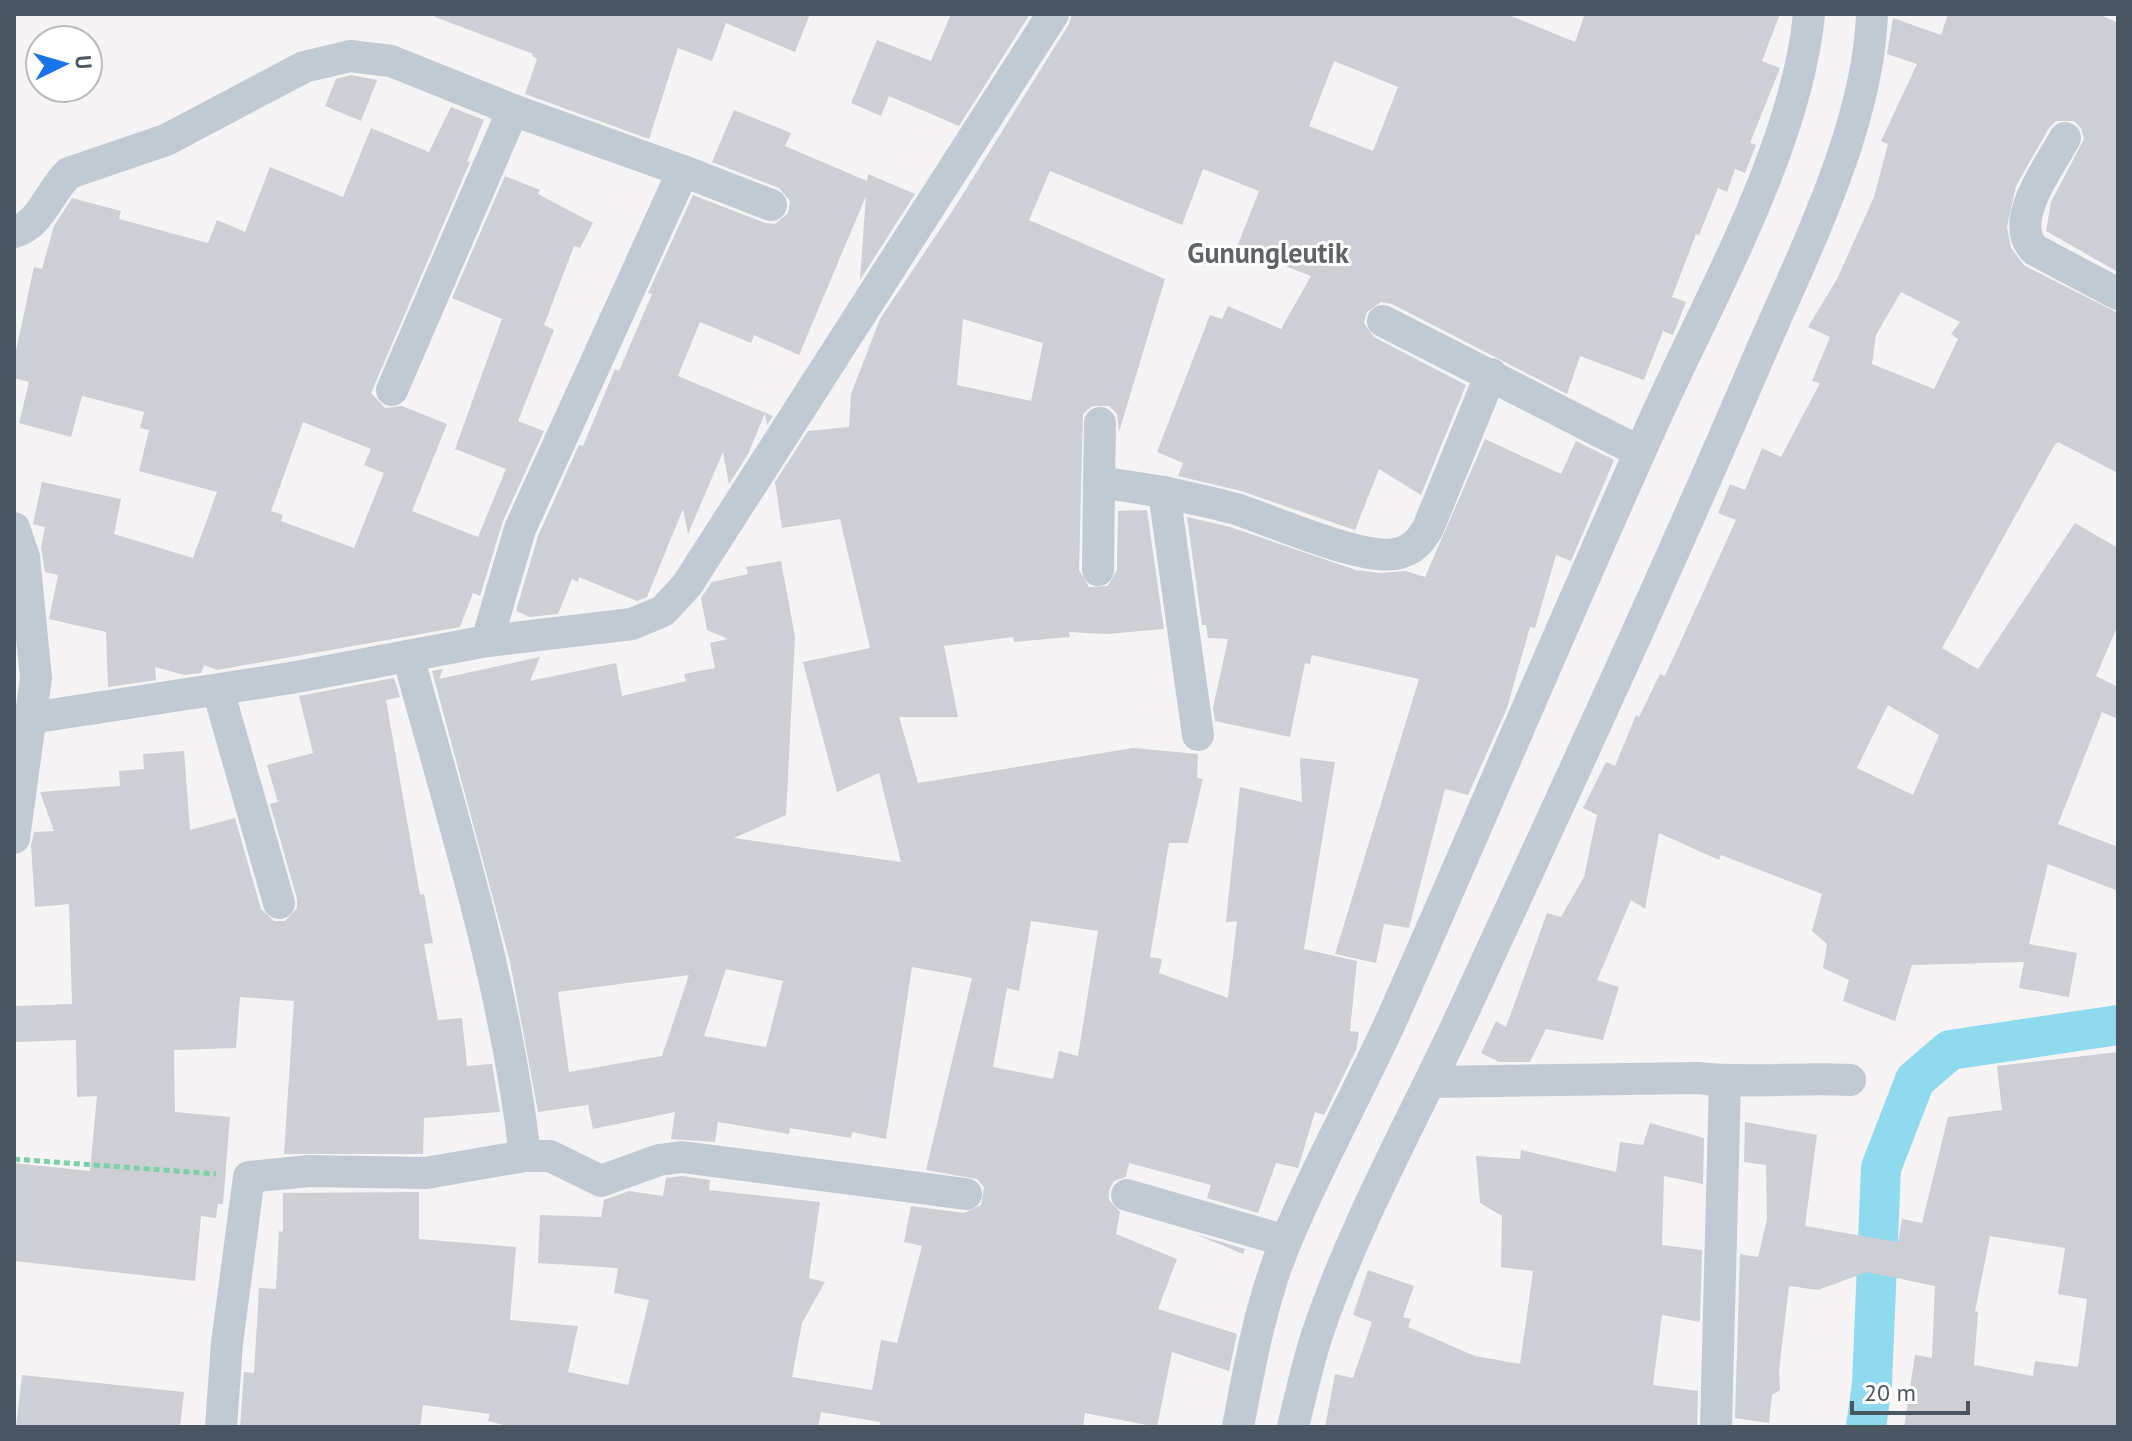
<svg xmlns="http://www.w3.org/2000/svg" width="2132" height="1441" font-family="'PT Sans',sans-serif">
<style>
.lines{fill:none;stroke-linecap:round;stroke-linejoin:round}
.canal{stroke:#90daee;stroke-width:40}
.building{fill:#cdcfd5;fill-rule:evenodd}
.path{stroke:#7ad0a6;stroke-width:5;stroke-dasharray:6 4;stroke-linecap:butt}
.street{stroke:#c1cad2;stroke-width:32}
.labels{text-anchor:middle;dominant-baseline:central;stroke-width:6;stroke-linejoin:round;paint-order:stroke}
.quarter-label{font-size:28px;font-weight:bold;fill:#5f6368;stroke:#fff}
</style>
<rect width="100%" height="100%" fill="#f5f3f3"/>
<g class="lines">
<polyline class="canal" points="1866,1427 1872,1384 1881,1168 1915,1080 1950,1050 2118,1025"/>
</g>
<g class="building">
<polygon points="436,14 810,14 795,52 726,23 712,61 678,48 649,139 525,94 537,59 532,56 533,54 435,17"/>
<polygon points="951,14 1030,14 959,126 889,96 881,116 851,103 877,40 931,61"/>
<path d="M 1072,14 L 1506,14 L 1575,42 L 1585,14 L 1780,14 L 1762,61 L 1780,68 L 1750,143 L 1756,145 L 1745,173 L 1735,169 L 1727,192 L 1718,188 L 1699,235 L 1696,234 L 1672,297 L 1686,302 L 1673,335 L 1663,331 L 1644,380 L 1580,356 L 1567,394 L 1392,304 L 1381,302 L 1367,312 L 1364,323 L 1374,337 L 1466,385 L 1421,495 L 1379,469 L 1355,530 L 1241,491 L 1178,476 L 1183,463 L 1157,452 L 1210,315 L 1222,319 L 1228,306 L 1281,329 L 1311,276 L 1237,247 L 1259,191 L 1203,169 L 1182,225 L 1050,171 L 1029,220 L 1165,279 L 1119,432 L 1117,414 L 1109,406 L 1092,406 L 1083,414 L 1079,570 L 1089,587 L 1108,586 L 1117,570 L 1118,511 L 1147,510 L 1164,629 L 1107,634 L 1069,632 L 1070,637 L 1014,642 L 1013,637 L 944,646 L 958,717 L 899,717 L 918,783 L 1133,748 L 1198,754 L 1197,778 L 1203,779 L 1188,843 L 1169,843 L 1150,957 L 1162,959 L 1159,973 L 1228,998 L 1237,921 L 1226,922 L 1240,787 L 1302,802 L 1300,758 L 1335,762 L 1304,949 L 1357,961 L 1350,1031 L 1359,1032 L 1356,1050 L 1324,1115 L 1315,1112 L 1298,1168 L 1276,1163 L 1258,1213 L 1207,1198 L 1211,1185 L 1129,1163 L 1126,1177 L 1114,1181 L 1109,1190 L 1109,1200 L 1120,1212 L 1116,1234 L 1177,1259 L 1158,1309 L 1237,1334 L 1229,1371 L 1172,1352 L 1157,1427 L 1085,1413 L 1083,1427 L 879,1427 L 880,1422 L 821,1412 L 818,1427 L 511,1427 L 488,1421 L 490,1414 L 423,1405 L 420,1427 L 240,1427 L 244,1372 L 254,1373 L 259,1288 L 276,1289 L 279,1231 L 283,1232 L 283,1193 L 419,1192 L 419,1239 L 516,1247 L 510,1320 L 578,1326 L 568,1372 L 628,1385 L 649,1300 L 614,1293 L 618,1268 L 538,1263 L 540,1215 L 601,1217 L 604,1200 L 629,1191 L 663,1196 L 666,1178 L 682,1176 L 710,1180 L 709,1190 L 820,1202 L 809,1278 L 825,1282 L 802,1323 L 792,1377 L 872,1390 L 881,1340 L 897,1343 L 922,1246 L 904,1242 L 911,1206 L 964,1213 L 981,1205 L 984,1187 L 977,1179 L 926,1170 L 972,978 L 912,967 L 886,1139 L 852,1132 L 851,1138 L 790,1128 L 789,1134 L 718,1122 L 715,1142 L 671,1139 L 675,1112 L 593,1129 L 588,1105 L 538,1112 L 510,962 L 432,671 L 443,669 L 439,679 L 540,657 L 530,681 L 616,663 L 622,696 L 686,681 L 684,674 L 715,668 L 710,643 L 728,639 L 707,630 L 701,598 L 712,582 L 748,574 L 746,567 L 781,561 L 795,637 L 786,815 L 734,838 L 901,862 L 879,773 L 837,792 L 803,662 L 870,648 L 840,519 L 782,528 L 775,482 L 808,431 L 849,427 L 851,394 L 880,319 L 953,210 L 1069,24 ZM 1334,61 L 1398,87 L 1373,151 L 1309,126 ZM 963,319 L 1043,343 L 1031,401 L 957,385 ZM 1031,921 L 1098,931 L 1078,1056 L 1059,1051 L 1053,1079 L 993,1067 L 1007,988 L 1019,991 ZM 726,969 L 783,981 L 766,1047 L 704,1036 ZM 689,975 L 662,1056 L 569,1072 L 558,992 Z"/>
<path d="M 1948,14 L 2099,14 L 2118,23 L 2118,272 L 2046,231 L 2051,202 L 2084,139 L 2081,128 L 2074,121 L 2056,121 L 2049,128 L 2016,186 L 2007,227 L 2011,248 L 2025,266 L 2118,313 L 2118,473 L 2058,442 L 2054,446 L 1942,648 L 1978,669 L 2075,523 L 2118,548 L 2118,625 L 2096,676 L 2118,687 L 2118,719 L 2102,712 L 2058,824 L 2118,847 L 2118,891 L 2048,864 L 2029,944 L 2077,953 L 2069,997 L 2019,988 L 2024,962 L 1912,965 L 1895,1021 L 1843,1001 L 1849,980 L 1823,968 L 1827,944 L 1812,931 L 1822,894 L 1721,855 L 1719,860 L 1659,833 L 1645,909 L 1631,900 L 1597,980 L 1619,987 L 1603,1040 L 1546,1029 L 1530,1062 L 1499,1062 L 1481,1053 L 1496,1021 L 1506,1027 L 1547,913 L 1561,917 L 1584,877 L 1597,815 L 1583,808 L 1606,762 L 1615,766 L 1636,715 L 1639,717 L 1660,674 L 1665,676 L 1736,520 L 1718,513 L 1730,484 L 1745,490 L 1762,448 L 1781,457 L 1820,383 L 1812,381 L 1830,337 L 1808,327 L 1837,279 L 1874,197 L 1888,144 L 1881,141 L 1917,64 L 1887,54 L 1893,18 L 1941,35 ZM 1901,292 L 1960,322 L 1951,334 L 1958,339 L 1934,389 L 1872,364 L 1876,335 ZM 1888,705 L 1939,735 L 1913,795 L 1857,768 Z"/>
<polygon points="351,75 377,80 361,121 325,106 336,79"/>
<path d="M 451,107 L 484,120 L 467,161 L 470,162 L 371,393 L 385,408 L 402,406 L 447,424 L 412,511 L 478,537 L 506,469 L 455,449 L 502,319 L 452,298 L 505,176 L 540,190 L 538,194 L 593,223 L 580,248 L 574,246 L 544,325 L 554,330 L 518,421 L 544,431 L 503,521 L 480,596 L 473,593 L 460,627 L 217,670 L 204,665 L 201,673 L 184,675 L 155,667 L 156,680 L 108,687 L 106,632 L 49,619 L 58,575 L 45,572 L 41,547 L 45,527 L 33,524 L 42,482 L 121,499 L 114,534 L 193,558 L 217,492 L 139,471 L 149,430 L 140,428 L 144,412 L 82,396 L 71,437 L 19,423 L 29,382 L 14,378 L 14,360 L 34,267 L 42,269 L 54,226 L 72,198 L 121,211 L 119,219 L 208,243 L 217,220 L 245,232 L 270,167 L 343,197 L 371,128 L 429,152 ZM 303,422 L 371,449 L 364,465 L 384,473 L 354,548 L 281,521 L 283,515 L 271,511 Z"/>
<polygon points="734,110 791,133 785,146 867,181 868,174 915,194 860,280 866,196 799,355 754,335 751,343 700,322 678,376 773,416 767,425 765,413 748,454 729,484 723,452 688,534 683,509 647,597 637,601 579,577 578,582 572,579 558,614 530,617 516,611 538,536 579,445 583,446 615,369 619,371 652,294 648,293 693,195 765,223 775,224 788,213 790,201 779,188 712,162"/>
<polygon points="1485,439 1561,474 1576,441 1614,460 1571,561 1556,555 1535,628 1530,627 1507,708 1468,795 1445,789 1409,928 1384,924 1376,963 1335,954 1419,679 1312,655 1310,664 1305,663 1290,737 1215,721 1213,708 1228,639 1208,638 1206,625 1202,625 1187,517 1230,527 1356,570 1380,573 1406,571 1425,577"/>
<polygon points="394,678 400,697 386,700 420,895 424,894 433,943 424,944 438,1020 462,1018 467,1066 492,1064 500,1112 424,1118 423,1154 284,1154 294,1001 240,997 236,1048 174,1050 175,1112 230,1117 223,1204 218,1204 216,1218 201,1216 195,1281 14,1261 14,1163 90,1171 97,1096 77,1097 76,1040 14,1042 14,1006 72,1004 69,904 35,907 31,845 34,832 54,831 40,792 120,786 119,771 144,769 143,754 184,751 190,830 235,818 261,909 274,921 285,921 297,908 297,899 270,804 278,802 267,765 313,753 299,696"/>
<path d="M 2118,1052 L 2118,1427 L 1904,1427 L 1915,1355 L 1932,1358 L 1935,1286 L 1867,1272 L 1818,1290 L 1789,1286 L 1779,1370 L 1780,1390 L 1772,1395 L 1769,1423 L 1735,1418 L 1740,1254 L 1758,1257 L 1767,1219 L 1766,1165 L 1744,1162 L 1745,1122 L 1817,1135 L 1805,1226 L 1898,1242 L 1902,1219 L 1922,1223 L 1948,1117 L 2002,1110 L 1997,1066 ZM 1990,1236 L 2065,1248 L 2058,1294 L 2087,1299 L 2078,1367 L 2035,1361 L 2033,1376 L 1974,1365 L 1978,1312 L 1975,1311 Z"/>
<polygon points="1650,1123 1704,1138 1703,1184 1664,1176 1662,1245 1702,1250 1700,1322 1662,1315 1653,1385 1698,1391 1697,1427 1325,1427 1335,1374 1353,1378 1372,1322 1353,1315 1368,1270 1414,1286 1403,1317 1411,1319 1408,1327 1475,1356 1520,1364 1533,1271 1501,1267 1502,1216 1480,1203 1476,1156 1520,1159 1521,1150 1616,1172 1620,1142 1643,1145"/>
<polygon points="1195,1234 1245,1249 1243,1254"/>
<polygon points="22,1375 184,1392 180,1427 16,1427"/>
</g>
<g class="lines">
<polyline class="path" points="14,1159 216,1174"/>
<g class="street">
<path d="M 2065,138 C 2050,166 2006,222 2035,250 L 2118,294"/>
<polyline points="683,171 771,205"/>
<path d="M 14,232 C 42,224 49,191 69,173 L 166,140 L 304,67 L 350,56 L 391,61 L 513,110 L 683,171 L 520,529 L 487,641 L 291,678 L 31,718"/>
<polyline points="1383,321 1640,452"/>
<polyline points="392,390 513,110"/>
<polyline points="1100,423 1099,482 1164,492"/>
<polyline points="14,528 24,557 36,678 14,838"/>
<polyline points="1098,570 1099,482"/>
<polyline points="487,641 632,624 663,611 687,585 1053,14"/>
<polyline points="218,690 279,903"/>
<path d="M 1198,735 L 1164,492 C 1188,498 1212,502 1236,509 C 1273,521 1360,560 1395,554 C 1412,551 1420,542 1428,528 L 1491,374"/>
<path d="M 1431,1082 L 1697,1078 C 1748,1084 1799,1077 1850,1080"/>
<polyline points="525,1156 550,1156 601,1181 659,1160 682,1157 966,1194"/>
<polyline points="1127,1195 1286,1241"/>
<path d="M 221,1427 L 227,1343 L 249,1177 L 309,1171 L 426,1173 L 525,1156 C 506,987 453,820 408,656"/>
<path d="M 1238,1427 C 1250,1364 1261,1301 1286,1241 C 1318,1164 1360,1090 1395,1012 C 1483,814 1567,613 1657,414 C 1711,295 1797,144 1809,14"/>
<path d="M 1293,1427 C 1300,1397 1307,1367 1316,1338 C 1354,1223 1415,1117 1465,1008 C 1562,798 1659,589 1750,377 C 1796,267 1868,134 1872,14"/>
<polyline points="1716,1427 1725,1081"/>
</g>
</g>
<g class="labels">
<g class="quarter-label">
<text x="1268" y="252">Gunungleutik</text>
</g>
</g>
<rect width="2132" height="1441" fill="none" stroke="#4a5661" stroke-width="32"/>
<g transform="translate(64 64) rotate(85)"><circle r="38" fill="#ffffff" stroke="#b7bbc0" stroke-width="2"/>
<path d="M0-6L14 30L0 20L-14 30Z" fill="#1a73e8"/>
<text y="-12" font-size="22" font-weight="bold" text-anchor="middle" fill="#4a5661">U</text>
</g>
<path d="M1852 1401v12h116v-12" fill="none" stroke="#4a5661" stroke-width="4"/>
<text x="1864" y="1401" font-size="24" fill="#4a5661" stroke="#ffffff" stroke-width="6" paint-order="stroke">20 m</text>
</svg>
